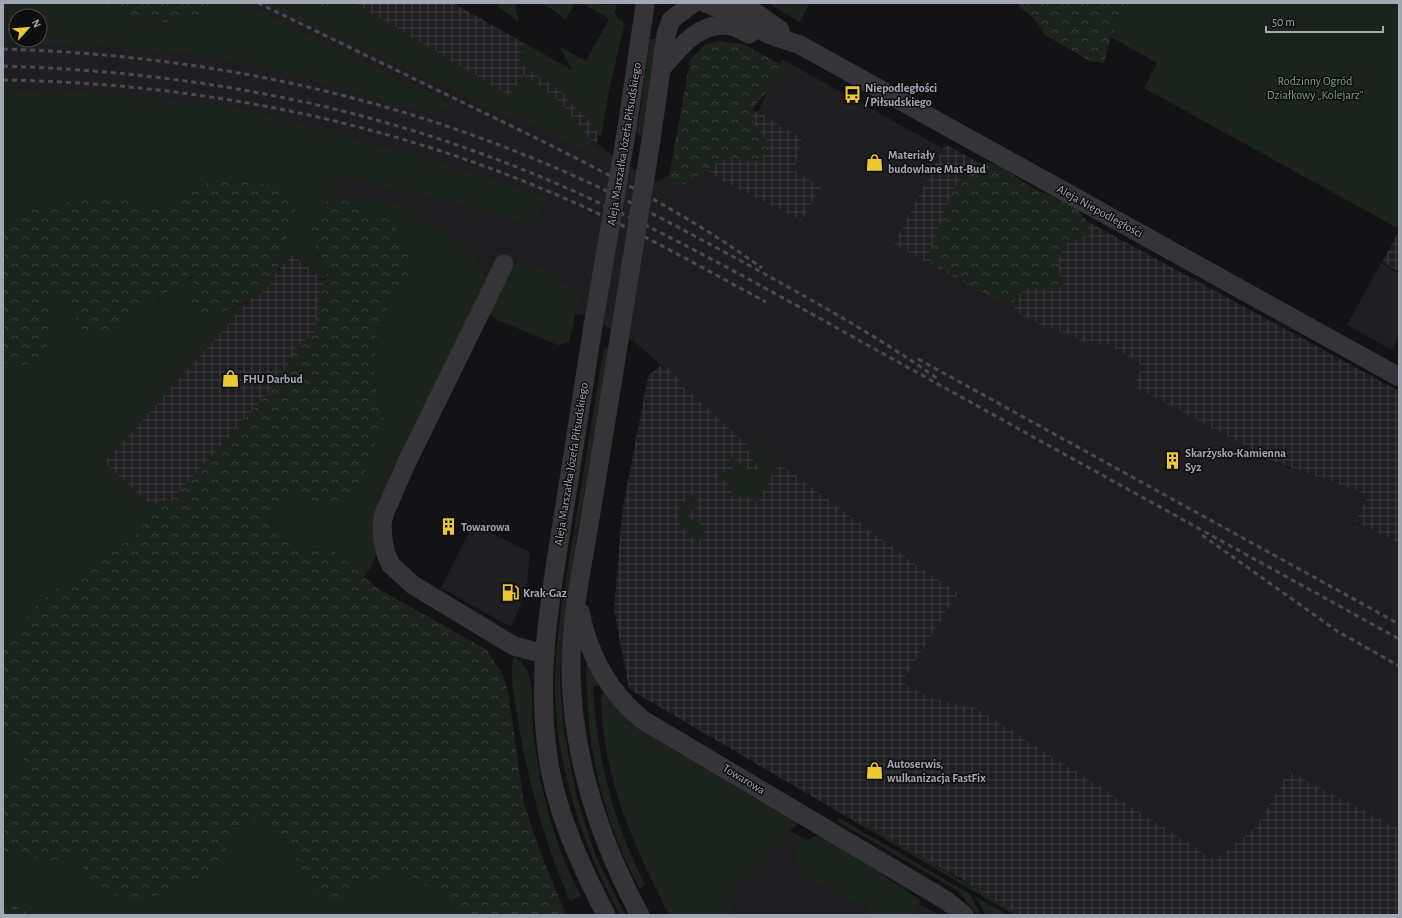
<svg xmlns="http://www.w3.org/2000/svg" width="1402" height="918" font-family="'Alegreya Sans',sans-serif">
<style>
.built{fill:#1f1e21;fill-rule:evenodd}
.industrial{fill:url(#industrial-grid)}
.green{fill:#1d241e;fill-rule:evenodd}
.forest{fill:url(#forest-crowns)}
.wetland{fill:url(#wetland-marsh)}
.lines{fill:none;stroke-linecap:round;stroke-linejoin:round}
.minor{stroke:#343439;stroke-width:19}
.rail{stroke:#494950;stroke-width:3;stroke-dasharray:5 4;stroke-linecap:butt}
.minor-bridge{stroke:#343439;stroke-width:19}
.labels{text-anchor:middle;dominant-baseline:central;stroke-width:3;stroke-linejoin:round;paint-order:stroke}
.park-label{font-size:12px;fill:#7c9f83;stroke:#0e0d0f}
.poi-label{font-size:12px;font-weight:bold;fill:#a4a7b4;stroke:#0e0d0f;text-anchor:start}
.street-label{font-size:12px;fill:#a4a7b4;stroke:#0e0d0f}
</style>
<defs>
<pattern id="industrial-grid" width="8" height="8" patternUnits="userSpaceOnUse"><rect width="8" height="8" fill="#1f1e21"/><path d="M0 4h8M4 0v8" fill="none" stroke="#3d3c3f"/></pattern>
<pattern id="forest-crowns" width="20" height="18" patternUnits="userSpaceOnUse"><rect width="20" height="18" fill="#1d241e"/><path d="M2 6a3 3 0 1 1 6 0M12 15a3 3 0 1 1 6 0" fill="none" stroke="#3b413c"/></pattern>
<pattern id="wetland-marsh" width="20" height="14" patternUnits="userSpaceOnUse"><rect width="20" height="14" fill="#1d241e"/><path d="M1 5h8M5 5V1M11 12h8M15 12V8" fill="none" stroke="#3b413c"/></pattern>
</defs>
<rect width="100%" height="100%" fill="#131214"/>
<g class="built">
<path d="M 3,3 L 348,3 L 484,88 L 597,143 L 618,160 L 657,181 L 669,175 L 674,149 L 723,181 L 799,219 L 794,171 L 802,138 L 758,112 L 782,59 L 942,148 L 894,244 L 1011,295 L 1070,335 L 1088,345 L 1091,341 L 1103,342 L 1113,347 L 1143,366 L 1134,386 L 1256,451 L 1254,455 L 1262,459 L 1339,484 L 1368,495 L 1355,521 L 1399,543 L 1399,829 L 1289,771 L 1256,827 L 1215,860 L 976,708 L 934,699 L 902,682 L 957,593 L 915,564 L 785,467 L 774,469 L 681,385 L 681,382 L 632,340 L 583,315 L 574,314 L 558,345 L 498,320 L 403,247 L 311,218 L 3,196 ZM 16,16 L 40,16 L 40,40 L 16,40 Z"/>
<polygon points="1381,263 1399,273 1399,336 1392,350 1347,325"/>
<polygon points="473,524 530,552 527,583 520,607 511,627 441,588"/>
<polygon points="789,830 939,915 694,915"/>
</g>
<g class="industrial">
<polygon points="348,3 453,3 609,91 601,118 597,143 484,88"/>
<polygon points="685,90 758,112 802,138 794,171 821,186 801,222 799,219 723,181 674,149"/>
<polygon points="945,144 1399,391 1399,543 1355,521 1368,495 1339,484 1254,455 1256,451 1133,386 1143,366 1113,347 1103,342 1099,345 1091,341 1088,345 1070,335 1038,324 1013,311 1019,300 1011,295 1004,304 894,244"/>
<polygon points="1399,232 1399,272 1382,262"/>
<polygon points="293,254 349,304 174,498 151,505 104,463 207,346"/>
<polygon points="660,366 664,369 668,368 681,382 681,385 774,468 785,467 915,564 958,593 902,682 934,699 976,708 1215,860 1256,827 1289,771 1399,829 1399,915 1017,915 992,901 962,879 866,828 629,689 614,610 622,513 648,376"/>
</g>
<g class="green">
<path d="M 3,3 L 103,3 L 133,17 L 157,23 L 183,22 L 211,5 L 209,3 L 245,3 L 454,105 L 431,114 L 291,75 L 231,61 L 184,54 L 116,47 L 3,43 ZM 16,16 L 40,16 L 40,40 L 16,40 Z"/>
<path d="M 264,3 L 355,3 L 510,96 L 523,75 L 525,76 C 547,89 564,104 579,125 C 586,133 591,144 598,152 C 616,172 644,181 668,188 L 665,195 L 592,157 L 551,132 L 492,110 Z"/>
<polygon points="499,3 515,3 519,22 497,6"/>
<polygon points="542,3 575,3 566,19"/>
<path d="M 582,3 C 595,3 602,7 615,4 L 617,9 L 614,10 L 618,20 L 622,19 L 624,25 L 609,91 L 601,138 L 586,117 L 567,99 L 565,94 L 520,64 L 522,42 L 572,70 L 560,47 L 586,61 L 609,19 Z"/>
<polygon points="768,3 810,3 800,22"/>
<polygon points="1130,3 1399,3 1399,229 1144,88 1157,63 1111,37"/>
<polygon points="650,39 656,39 642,137 637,134"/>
<path d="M 3,89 L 80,91 L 210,103 L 257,112 L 418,156 L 546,197 L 535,225 L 432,197 L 344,179 L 332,195 C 350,200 371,199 390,202 C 414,207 465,238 478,261 C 483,270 484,283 484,294 L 393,469 C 390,478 386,487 385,496 C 381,525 383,553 364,577 L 334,551 L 297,548 L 271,531 L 269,511 L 293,493 L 334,507 L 384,419 L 374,379 L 377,333 L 394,294 L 408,275 L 309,232 L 327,273 L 324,281 L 293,254 L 278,269 L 295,210 L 216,180 L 202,185 L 173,205 L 147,206 L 112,198 L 96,198 L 45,205 L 18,215 L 3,226 Z"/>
<path d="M 518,262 C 535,260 565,284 580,293 L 569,342 L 558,345 L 498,320 L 490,314 L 509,269 Z"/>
<polygon points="197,274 190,293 184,303 215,317 248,302 104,463 151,505 141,530 102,560 61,585 37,604 3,649 3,363 26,366 50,311 51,297 68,307 77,322 134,314 140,309"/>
<path d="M 604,348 L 609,349 L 577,534 L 562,634 L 560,679 L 564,731 L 577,799 L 596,857 L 625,915 L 620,915 C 581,843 554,762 555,679 C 556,633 565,587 572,542 C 583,477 593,412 604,348 Z"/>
<path d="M 748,440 L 780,462 L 757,502 L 743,495 L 737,498 L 731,495 C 733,485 725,481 718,476 L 720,472 L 730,472 L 733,467 L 728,463 L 731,457 L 752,471 L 759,469 L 746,448 Z"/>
<path d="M 692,494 L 697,499 L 699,506 L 693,510 L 686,510 L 690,520 L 698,520 L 704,531 L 703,539 L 696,541 C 677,525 669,511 692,494 Z"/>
<path d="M 514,656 C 521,662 526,667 529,675 C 534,695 531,718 534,739 C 541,793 555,848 581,896 L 570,901 C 544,841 527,779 517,714 C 514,696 509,673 514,656 Z"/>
<path d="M 588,662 L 600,684 L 593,688 C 597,758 613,822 645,884 L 640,889 C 607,828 588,759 587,689 C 587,682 584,669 588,662 Z"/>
<path d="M 606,692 L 799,822 L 725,894 L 732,906 L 731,915 L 669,915 C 633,843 602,777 601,695 Z"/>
<polygon points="3,725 4,728 19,739 26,770 12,783 3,783"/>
<polygon points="841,813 865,826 866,824 1020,915 1015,915 992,902"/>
<polygon points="839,818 970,894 981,915 977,915 958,891 837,821"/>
<polygon points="256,822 271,826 290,843 301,873 350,894 366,883 385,876 405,874 441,894 460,915 30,915 3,906 3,852 16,853 48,862 77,855 172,888 203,877 222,856 239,825"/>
<path d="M 819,836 L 826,837 L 920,900 L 917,910 L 912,915 L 874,915 L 867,910 L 870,905 L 865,901 L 861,906 C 855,902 849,897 842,893 C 826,884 792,878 795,853 C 800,844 808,837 819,836 Z"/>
<polygon points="976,897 1008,915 985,915"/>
</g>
<g class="forest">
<path d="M 103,3 L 209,3 L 211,5 L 201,18 C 163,27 138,21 103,3 Z"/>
<polygon points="308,3 333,3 336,8 329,16"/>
<polygon points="1017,3 1130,3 1111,37 1104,63 1090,61 1045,35 1033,17 1019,7"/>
<path d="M 720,41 L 743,44 L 784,66 L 792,66 L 776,81 L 752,110 L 752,120 L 770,146 C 767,150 763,158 759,160 C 748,166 738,155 723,160 C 705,168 690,189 669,186 L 690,60 L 706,44 Z"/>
<path d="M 979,163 L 990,163 L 999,166 L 1034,189 L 1052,196 L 1079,210 L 1087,221 L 1089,235 L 1085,239 L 1071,240 C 1055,254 1057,267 1063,285 L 1055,291 L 1033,288 L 1023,290 L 1013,303 L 1004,304 L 931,261 L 930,252 L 951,195 L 967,168 Z"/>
<polygon points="216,180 243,180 270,185 294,201 295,210 278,269 271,283 260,295 215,317 192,317 184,303 190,293 196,274 140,309 119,331 101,334 85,333 68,307 52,297 47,348 26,366 3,363 3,226 18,215 45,205 97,198 112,198 147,206 173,205 202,185"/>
<polygon points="331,195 393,222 411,256 408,275 394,294 377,333 374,379 384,419 362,478 351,495 334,507 293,494 269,511 271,531 297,548 334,551 377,588 487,650 504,677 509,697 524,804 540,851 566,915 460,915 441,894 405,874 385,876 366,883 350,894 332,899 313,893 301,873 290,843 271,826 256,822 239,825 222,856 203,877 172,888 137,904 113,894 90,880 77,855 48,862 16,853 3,852 3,783 12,782 26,770 19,739 4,728 3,725 3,649 37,604 61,585 102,560 141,530 151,505 174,498 275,385 296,348 315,332 318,298 327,273 309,232"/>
</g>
<polygon class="wetland" points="5,903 42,915 3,915"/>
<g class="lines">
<g class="minor">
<polyline points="705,3 723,10 768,34 800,45 1399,377"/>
<polyline points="742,3 780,30"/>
<path d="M 661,69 C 679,48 702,17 735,27 C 740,29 744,32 749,34"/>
<polyline points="627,128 645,5"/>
<polyline points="651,140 666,35 671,20 693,3"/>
<polyline points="504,264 407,462 384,514 382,525 383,540 386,554 391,565 413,585 514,646 544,654"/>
<path d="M 593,326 C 583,390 573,454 563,518 C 549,602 534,689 551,774 C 561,823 583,871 606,915"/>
<path d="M 619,340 C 609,404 598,468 588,531 C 580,578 570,625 571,673 C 573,760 599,839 640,915"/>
<path d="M 580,612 C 589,656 608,692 643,720 L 947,901 L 964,915"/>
</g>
<g class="rail">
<path d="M 258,3 C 337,41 416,80 495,118 C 587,163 679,208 762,268"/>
<path d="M 3,49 C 202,55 390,94 572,175 C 631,201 687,232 743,262 C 810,299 876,335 938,379"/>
<path d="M 3,66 C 189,72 361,103 534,174 C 671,231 799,308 929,379 C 1085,466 1242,552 1399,639"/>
<path d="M 3,80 C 191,83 376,118 550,192 C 624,223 695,264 766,302"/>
<polyline points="918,359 1399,624"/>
<polyline points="1202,535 1337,631 1399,666"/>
</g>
<g class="minor-bridge">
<polyline points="593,326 627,128"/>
<polyline points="619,340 651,140"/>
</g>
</g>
<defs>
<symbol id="bus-bare" viewBox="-9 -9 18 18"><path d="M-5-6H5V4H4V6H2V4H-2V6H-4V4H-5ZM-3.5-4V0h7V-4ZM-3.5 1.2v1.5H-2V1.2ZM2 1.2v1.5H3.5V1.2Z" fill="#ebc933" stroke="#0e0d0f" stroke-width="2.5" paint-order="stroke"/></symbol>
<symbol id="shop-bare" viewBox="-9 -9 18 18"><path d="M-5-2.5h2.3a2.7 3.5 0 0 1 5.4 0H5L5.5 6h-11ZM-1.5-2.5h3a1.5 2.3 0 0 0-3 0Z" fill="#ebc933" stroke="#0e0d0f" stroke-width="2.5" paint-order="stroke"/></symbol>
<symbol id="building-bare" viewBox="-9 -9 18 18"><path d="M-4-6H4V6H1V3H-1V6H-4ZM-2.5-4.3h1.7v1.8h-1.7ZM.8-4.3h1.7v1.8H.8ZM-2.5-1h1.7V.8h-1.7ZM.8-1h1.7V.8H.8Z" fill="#ebc933" stroke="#0e0d0f" stroke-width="2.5" paint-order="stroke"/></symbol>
<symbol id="fuel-bare" viewBox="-9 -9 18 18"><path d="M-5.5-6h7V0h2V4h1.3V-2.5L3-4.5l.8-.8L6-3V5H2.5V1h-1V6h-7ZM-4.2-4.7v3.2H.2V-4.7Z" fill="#ebc933" stroke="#0e0d0f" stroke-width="2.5" paint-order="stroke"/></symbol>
</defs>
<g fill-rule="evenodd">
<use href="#bus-bare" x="840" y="82" width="25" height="25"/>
<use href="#shop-bare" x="862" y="150" width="25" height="25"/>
<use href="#shop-bare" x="218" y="366" width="25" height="25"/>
<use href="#building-bare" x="1160" y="448" width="25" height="25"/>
<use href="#building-bare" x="436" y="514" width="25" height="25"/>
<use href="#fuel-bare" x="498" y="580" width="25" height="25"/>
<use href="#shop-bare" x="862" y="758" width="25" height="25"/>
</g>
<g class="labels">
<g class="park-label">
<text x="1315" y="81">Rodzinny Ogród<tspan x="1315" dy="14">Działkowy „Kolejarz”</tspan></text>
</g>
<g class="poi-label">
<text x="865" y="88">Niepodległości<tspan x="865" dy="14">/ Piłsudskiego</tspan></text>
<text x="888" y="155">Materiały<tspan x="888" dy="14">budowlane Mat-Bud</tspan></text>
<text x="243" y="379">FHU Darbud</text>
<text x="1185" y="453">Skarżysko-Kamienna<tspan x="1185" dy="14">Sy2</tspan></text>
<text x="461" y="527">Towarowa</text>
<text x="523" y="593">Krak-Gaz</text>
<text x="887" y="764">Autoserwis,<tspan x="887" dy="14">wulkanizacja FastFix</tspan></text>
</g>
<g class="street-label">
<text transform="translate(624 144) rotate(-81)">Aleja Marszałka Józefa Piłsudskiego</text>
<text transform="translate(1100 211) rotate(29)">Aleja Niepodległości</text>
<text transform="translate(571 464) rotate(-81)">Aleja Marszałka Józefa Piłsudskiego</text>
<text transform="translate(744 779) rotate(31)">Towarowa</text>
</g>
</g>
<rect width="1402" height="918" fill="none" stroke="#a4a7b4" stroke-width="8"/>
<g transform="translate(28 28) rotate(63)"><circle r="19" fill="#0e0d0f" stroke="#4a4b51"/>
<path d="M0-3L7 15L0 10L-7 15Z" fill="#ebc933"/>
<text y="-6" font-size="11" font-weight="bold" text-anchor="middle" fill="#a4a7b4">N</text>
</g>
<path d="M1266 26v6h117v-6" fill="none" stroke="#a4a7b4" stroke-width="2"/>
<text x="1272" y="26" font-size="12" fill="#a4a7b4" stroke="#0e0d0f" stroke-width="3" paint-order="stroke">50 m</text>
</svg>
